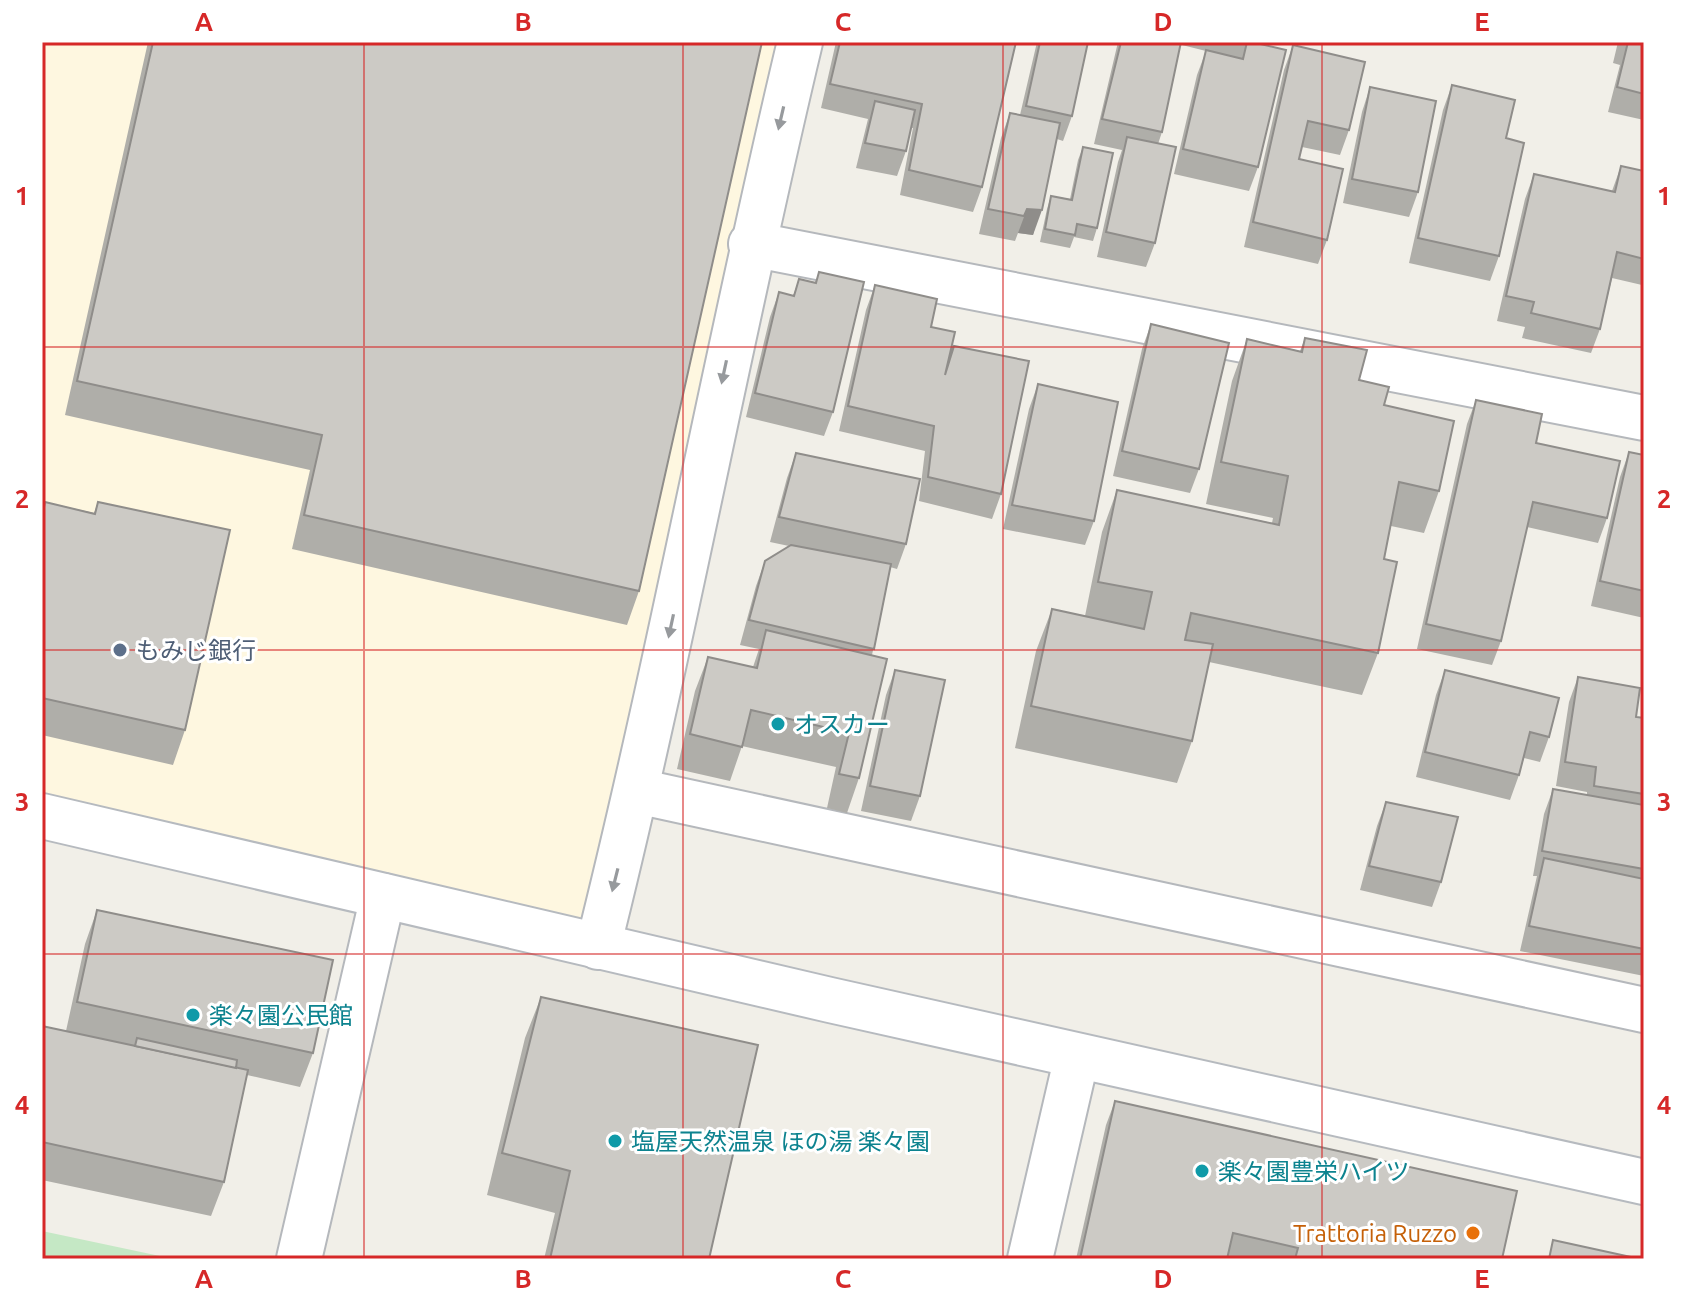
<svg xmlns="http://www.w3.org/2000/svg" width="1686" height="1301" font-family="Ubuntu,'Noto Sans JP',sans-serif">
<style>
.commercial{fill:#fef7e0}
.green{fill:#c5e8c5}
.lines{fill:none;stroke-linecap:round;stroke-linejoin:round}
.street-casing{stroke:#b5b8bc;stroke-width:48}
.secondary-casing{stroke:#b6babf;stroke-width:48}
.street{stroke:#fff;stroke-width:44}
.secondary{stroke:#fff;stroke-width:44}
.wall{fill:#afaea9}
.shaded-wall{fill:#8f8d8a}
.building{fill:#cccac5;stroke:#8f8d8a;stroke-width:2}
.oneway{fill:#979a9d}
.grid{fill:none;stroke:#d62828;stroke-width:2;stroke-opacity:0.55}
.service-dot{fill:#5c6f8a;stroke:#fff;stroke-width:3}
.culture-dot{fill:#0f9aa8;stroke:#fff;stroke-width:3}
.food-dot{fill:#e8710a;stroke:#fff;stroke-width:3}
.labels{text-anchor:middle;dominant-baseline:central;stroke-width:6;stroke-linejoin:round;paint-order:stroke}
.service-label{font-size:24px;fill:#4e5e75;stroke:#fff;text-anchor:start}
.culture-label{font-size:24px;fill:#0d838f;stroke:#fff;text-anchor:start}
.food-label{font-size:24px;fill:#c56008;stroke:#fff;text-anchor:end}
.neatline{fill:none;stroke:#d62828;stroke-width:3}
.grid-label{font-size:26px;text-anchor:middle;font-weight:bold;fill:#d62828}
</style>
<rect width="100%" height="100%" fill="#f1efe8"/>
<polygon class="commercial" points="42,42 798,42 608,944 42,814"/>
<polygon class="green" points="42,1231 174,1259 42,1259"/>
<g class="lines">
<defs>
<g id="street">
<polyline points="751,244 1644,418"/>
<polyline points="637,791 1644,1010"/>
<path d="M 598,947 C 673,647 728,342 800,42"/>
<polyline points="299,1259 383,896"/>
<polyline points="1030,1259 1077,1056"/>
</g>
<polyline id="secondary" points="42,816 830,1000 1644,1182"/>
</defs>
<use href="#street" class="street-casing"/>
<use href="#secondary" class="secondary-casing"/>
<use href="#street" class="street"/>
<use href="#secondary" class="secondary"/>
</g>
<g class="wall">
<polygon points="148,42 762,42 639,591 627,625 292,549 310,470 65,415"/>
<polygon points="836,42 1016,42 982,187 973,212 900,195 913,128 911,128 906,151 897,176 856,168 868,119 821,108"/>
<polygon points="1037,42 1088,42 1072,116 1063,141 1057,139 1033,235 1018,233 1015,241 979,234 1001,138 1010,113 1020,115"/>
<polygon points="1118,42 1181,42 1162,132 1158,144 1155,243 1146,267 1097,257 1118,162 1122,150 1094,144"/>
<polygon points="1183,42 1266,42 1258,167 1249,191 1174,174 1197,75 1206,51 1182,45"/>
<polygon points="1618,42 1644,42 1644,120 1608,112 1620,65 1613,63"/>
<polygon points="1293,45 1349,130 1340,155 1302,147 1299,159 1327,240 1318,264 1244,247 1284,70"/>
<polygon points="1452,85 1499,256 1490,281 1409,263 1443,110"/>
<polygon points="1370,87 1418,192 1409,217 1343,203 1362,112"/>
<polygon points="1083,147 1097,228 1093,241 1074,237 1070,248 1040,242 1047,209 1051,196 1070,199 1078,160"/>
<polygon points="1621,166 1644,171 1644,281 1642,285 1612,278 1600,329 1591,353 1522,338 1525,327 1497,321 1525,199 1534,174 1612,191"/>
<polygon points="819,272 833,412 824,436 746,417 770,317 779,292 793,296 799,279 815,283"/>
<polygon points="875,285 931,327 948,364 954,346 1001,494 992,519 919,501 925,451 839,431 866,310"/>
<polygon points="1151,324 1199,469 1190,493 1113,476 1142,349"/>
<polygon points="1305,338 1359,380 1384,405 1439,491 1424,533 1391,526 1384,559 1378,653 1362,695 1209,662 1192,741 1177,783 1015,748 1036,651 1052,609 1085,616 1102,532 1117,490 1272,523 1273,518 1206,504 1232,381 1247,339 1300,351"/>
<polygon points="1038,384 1094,521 1085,545 1003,529 1029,409"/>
<polygon points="1476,400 1536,443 1607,518 1598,543 1527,527 1501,641 1492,665 1417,649 1467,424"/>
<polygon points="1629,452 1644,455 1644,618 1591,606 1620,477"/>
<polygon points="796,453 906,544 897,569 890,567 872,655 859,778 847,813 827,808 836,767 742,746 730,781 677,769 695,691 708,657 753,667 759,649 740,645 756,586 765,561 789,546 770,542 787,478"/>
<polygon points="45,502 94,513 98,502 185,730 173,765 42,735 42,511"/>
<polygon points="895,670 920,796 911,821 861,811 886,695"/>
<polygon points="1445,670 1549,737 1540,762 1524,758 1519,775 1510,800 1416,777 1436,695"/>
<polygon points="1578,677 1636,717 1644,718 1644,976 1520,951 1537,876 1533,876 1544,814 1553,789 1587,795 1587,792 1556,786 1569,702"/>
<polygon points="1386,802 1441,882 1432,907 1360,890 1377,826"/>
<polygon points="97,910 313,1053 300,1087 247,1075 224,1182 211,1216 42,1180 42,1026 66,1031 85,944"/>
<polygon points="541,997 709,1259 544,1259 555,1213 487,1195 525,1038"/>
<polygon points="1115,1101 1502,1259 1076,1259 1106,1125"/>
</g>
<polygon class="shaded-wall" points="1027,209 1042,210 1033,235 1018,233"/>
<g class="building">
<polygon points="153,42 762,42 639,591 304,515 322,435 77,381"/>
<polygon points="840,42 1016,42 982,187 909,170 922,104 830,84"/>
<polygon points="1040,42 1088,42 1072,116 1026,106"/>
<polygon points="1121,42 1181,42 1162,132 1102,119"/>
<polygon points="1247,42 1252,42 1286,50 1258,167 1183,149 1206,50 1243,59"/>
<polygon points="1628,42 1644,42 1644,94 1617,87"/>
<polygon points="1293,45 1365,62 1349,130 1308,121 1299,159 1343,169 1327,240 1253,222"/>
<polygon points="1452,85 1515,100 1506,138 1524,143 1499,256 1418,238"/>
<polygon points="1370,87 1436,101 1418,192 1352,179"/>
<polygon points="875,101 915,110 906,151 865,143"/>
<polygon points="1010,113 1060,123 1042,210 1027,209 1024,216 988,209"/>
<polygon points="1127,137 1176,147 1155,243 1106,232"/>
<polygon points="1083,147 1113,153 1097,228 1077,224 1075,235 1045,229 1051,196 1072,200"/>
<polygon points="1621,166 1644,171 1644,259 1617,252 1600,329 1531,313 1534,302 1506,296 1534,174 1615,192"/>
<polygon points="819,272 864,282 833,412 755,393 779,292 794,296 799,279 816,283"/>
<polygon points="875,285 937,299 931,327 955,332 945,375 954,346 1029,361 1001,494 928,477 934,426 848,406"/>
<polygon points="1151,324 1229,343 1199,469 1122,451"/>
<polygon points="1305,338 1367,350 1359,380 1389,387 1384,405 1454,421 1439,491 1399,482 1384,559 1397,562 1378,653 1191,613 1185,640 1213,644 1192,741 1031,706 1052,609 1144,629 1152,592 1098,582 1117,490 1279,525 1288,476 1221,462 1247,339 1302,352"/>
<polygon points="1038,384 1118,402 1094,521 1012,505"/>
<polygon points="1476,400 1542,414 1536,443 1620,461 1607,518 1533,502 1501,641 1426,624"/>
<polygon points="1629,452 1644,455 1644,591 1600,581"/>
<polygon points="796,453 920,479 906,544 779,517"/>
<polygon points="45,502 95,514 98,502 230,530 185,730 42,698 42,517"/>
<polygon points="791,545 891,564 874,649 749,620 765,561"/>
<polygon points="766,630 887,659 859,778 839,774 849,733 751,710 742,747 690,734 708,657 757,668"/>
<polygon points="895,670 945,680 920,796 870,786"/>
<polygon points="1445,670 1559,698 1549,737 1530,732 1519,775 1425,752"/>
<polygon points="1578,677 1640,688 1636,717 1644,718 1644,794 1594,786 1596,767 1565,762"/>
<polygon points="1553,789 1644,805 1644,869 1542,851"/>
<polygon points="1386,802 1458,817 1441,882 1369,866"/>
<polygon points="1544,858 1644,879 1644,949 1529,926"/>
<polygon points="97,910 333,960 313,1053 77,1002"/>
<polygon points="541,997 758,1045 709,1259 550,1259 570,1171 502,1153"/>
<polygon points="42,1026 248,1070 224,1182 42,1142"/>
<polygon points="137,1038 237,1060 236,1068 135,1046"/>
<polygon points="1115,1101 1517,1191 1502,1259 1295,1259 1298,1248 1233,1233 1227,1259 1080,1259"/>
<polygon points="1553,1240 1640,1259 1549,1259"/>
</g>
<defs><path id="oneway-solid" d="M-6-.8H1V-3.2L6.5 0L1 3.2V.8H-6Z" transform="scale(2)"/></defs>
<g class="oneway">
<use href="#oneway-solid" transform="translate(781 118) rotate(103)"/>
<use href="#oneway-solid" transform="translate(724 372) rotate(102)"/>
<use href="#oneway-solid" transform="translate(671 626) rotate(102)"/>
<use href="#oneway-solid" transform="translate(615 880) rotate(104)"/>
</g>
<path class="grid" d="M 364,42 L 364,1259M 683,42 L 683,1259M 1003,42 L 1003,1259M 1322,42 L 1322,1259M 42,347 L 1644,347M 42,650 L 1644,650M 42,954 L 1644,954"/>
<circle class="service-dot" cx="120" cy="650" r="8"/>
<g class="culture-dot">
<circle cx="778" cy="724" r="8"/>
<circle cx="193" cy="1015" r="8"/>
<circle cx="615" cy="1141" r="8"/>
<circle cx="1202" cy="1171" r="8"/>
</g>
<circle class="food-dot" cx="1473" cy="1233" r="8"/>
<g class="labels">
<g class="service-label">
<text x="136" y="650">もみじ銀行</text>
</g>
<g class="culture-label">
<text x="794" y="724">オスカー</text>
<text x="209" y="1015">楽々園公民館</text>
<text x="631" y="1141">塩屋天然温泉 ほの湯 楽々園</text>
<text x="1218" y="1171">楽々園豊栄ハイツ</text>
</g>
<g class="food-label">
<text x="1457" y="1233">Trattoria Ruzzo</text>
</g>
</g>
<rect width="1686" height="1301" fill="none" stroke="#ffffff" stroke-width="88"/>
<rect x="44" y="44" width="1598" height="1213" class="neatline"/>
<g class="grid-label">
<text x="204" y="31">A</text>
<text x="523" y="31">B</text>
<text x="843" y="31">C</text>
<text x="1163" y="31">D</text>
<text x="1482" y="31">E</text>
<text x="22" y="205">1</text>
<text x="1664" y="205">1</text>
<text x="22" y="508">2</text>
<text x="1664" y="508">2</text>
<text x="22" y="811">3</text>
<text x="1664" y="811">3</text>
<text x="22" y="1114">4</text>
<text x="1664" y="1114">4</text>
<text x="204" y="1288">A</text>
<text x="523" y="1288">B</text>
<text x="843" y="1288">C</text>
<text x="1163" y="1288">D</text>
<text x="1482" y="1288">E</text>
</g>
</svg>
